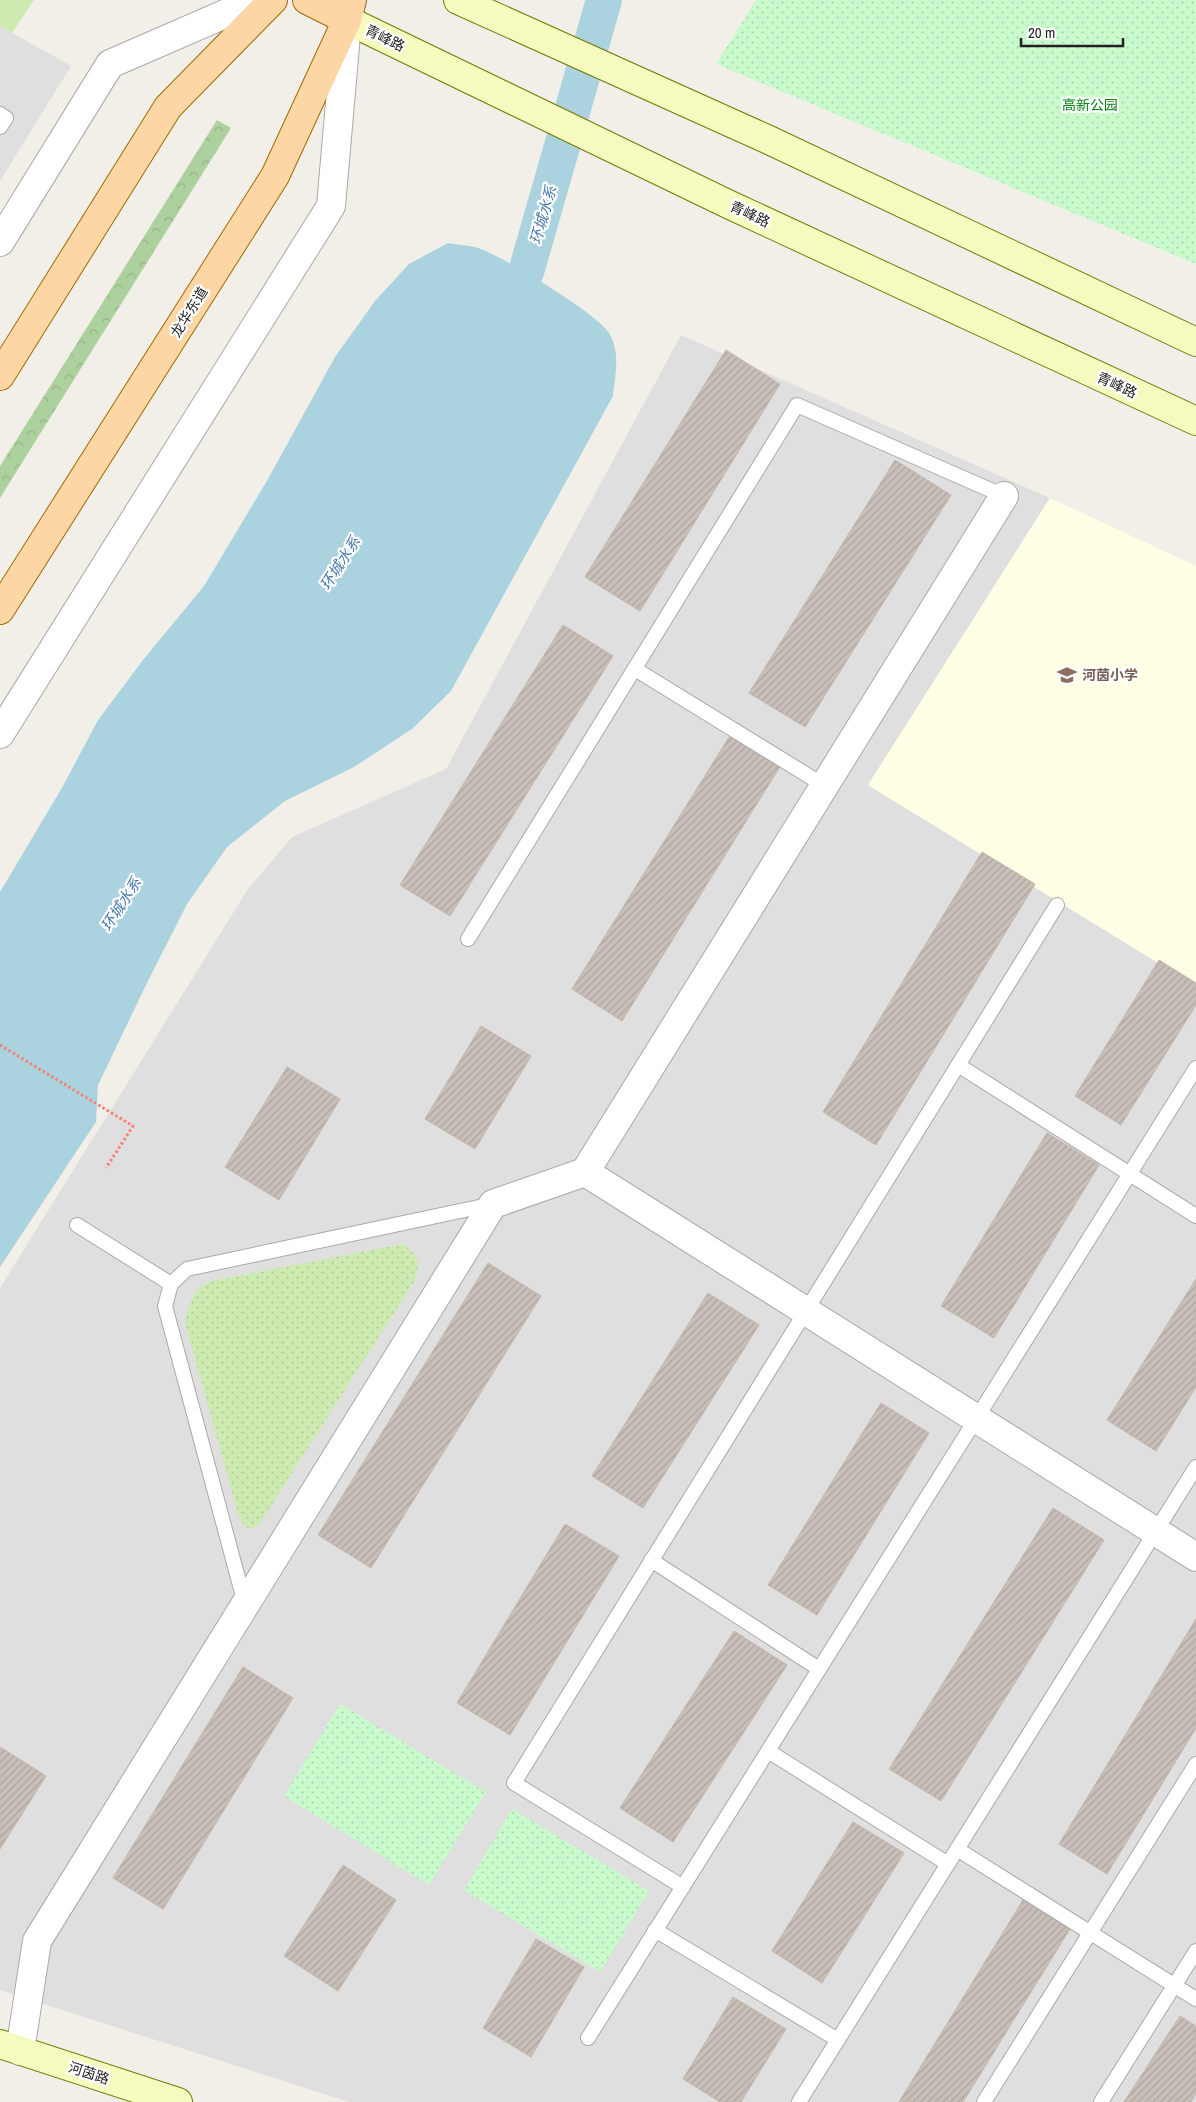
<svg xmlns="http://www.w3.org/2000/svg" width="1196" height="2102" font-family="'Archivo Narrow','Noto Sans SC',sans-serif">
<style>
.residential{fill:#e0dfdf}
.education{fill:#ffffe5}
.grass{fill:#cdebb0}
.forest{fill:url(#forest-crowns)}
.park{fill:url(#park-dots)}
.garden{fill:url(#garden-dots)}
.water{fill:#aad3df}
.lines{fill:none;stroke-linecap:round;stroke-linejoin:round}
.canal{stroke:#aad3df;stroke-width:36}
.building{fill:url(#building-hatch);stroke:#c4b6ab}
.lane-casing{stroke:#a9a9a9;stroke-width:16}
.street-casing{stroke:#a9a9a9;stroke-width:30}
.secondary-casing{stroke:#707d05;stroke-width:30}
.primary-casing{stroke:#a06b00;stroke-width:30}
.path{stroke:#fa8072;stroke-width:3;stroke-dasharray:2.5 2.5;stroke-linecap:butt}
.lane{stroke:#fff;stroke-width:14}
.street{stroke:#fff;stroke-width:28}
.secondary{stroke:#f7fabf;stroke-width:28}
.primary{stroke:#fcd6a4;stroke-width:28}
.labels{text-anchor:middle;dominant-baseline:central;stroke-width:4.5;stroke-linejoin:round;paint-order:stroke}
.street-label{font-size:14px;fill:#222;stroke:#fff}
.park-label{font-size:14px;fill:#0c8416;stroke:#fff}
.education-label{font-size:14px;font-weight:bold;fill:#785e54;stroke:#fff;text-anchor:start}
.water-label{font-size:15px;font-style:italic;fill:#4a7aab;stroke:#fff}
</style>
<defs>
<pattern id="forest-crowns" width="20" height="18" patternUnits="userSpaceOnUse" patternTransform="scale(1.25)"><rect width="20" height="18" fill="#add19e"/><path d="M2 6a3 3 0 1 1 6 0M12 15a3 3 0 1 1 6 0" fill="none" stroke="#95b388"/></pattern>
<pattern id="park-dots" width="8" height="8" patternUnits="userSpaceOnUse" patternTransform="scale(1.25)"><rect width="8" height="8" fill="#c8facc"/><path d="M2 2h.1M6 6h.1" fill="none" stroke="#acd6af" stroke-width="1.8" stroke-linecap="round"/></pattern>
<pattern id="garden-dots" width="8" height="8" patternUnits="userSpaceOnUse" patternTransform="scale(1.25)"><rect width="8" height="8" fill="#cdebb0"/><path d="M2 2h.1M6 6h.1" fill="none" stroke="#b0c997" stroke-width="1.8" stroke-linecap="round"/></pattern>
<pattern id="building-hatch" width="6" height="6" patternUnits="userSpaceOnUse" patternTransform="scale(1.25)"><rect width="6" height="6" fill="#c7bfb8"/><path d="M-1 1l2-2M0 6l6-6M5 7l2-2" fill="none" stroke="#aba49e"/></pattern>
</defs>
<rect width="100%" height="100%" fill="#f2efe9"/>
<g class="residential">
<polygon points="0,26 71,66 0,181"/>
<polygon points="681,335 1050,498 868,785 1196,986 1196,2102 349,2102 0,1990 0,1288 248,889 292,837 446,769"/>
</g>
<polygon class="education" points="1050,498 1196,566 1196,986 868,785"/>
<polygon class="grass" points="0,0 34,0 12,33 0,26"/>
<polygon class="forest" points="217,120 231,128 0,498 0,466"/>
<g class="park">
<polygon points="756,0 1196,0 1196,264 716,64"/>
<polygon points="340,1704 486,1792 429,1885 284,1796"/>
<polygon points="512,1809 649,1891 600,1972 464,1890"/>
</g>
<path class="garden" d="M 403,1244 C 420,1257 421,1262 414,1282 L 260,1523 L 252,1529 L 245,1527 L 239,1517 L 185,1323 C 189,1306 193,1288 211,1281 Z"/>
<path class="water" d="M 448,243 C 458,245 469,245 478,248 C 502,256 597,313 609,333 C 621,353 615,375 613,396 L 451,691 L 412,729 L 354,767 L 285,801 L 227,847 L 187,904 L 146,985 L 98,1085 L 96,1122 L 0,1267 L 0,892 L 63,786 L 98,720 L 143,660 L 204,586 L 268,479 L 335,357 L 375,301 L 409,264 Z"/>
<g class="lines">
<polyline class="canal" points="500,315 526,272 604,0"/>
</g>
<g class="building">
<polygon points="726,350 780,384 640,611 585,577"/>
<polygon points="895,460 951,495 805,727 749,693"/>
<polygon points="563,625 613,656 450,916 400,885"/>
<polygon points="731,734 781,765 622,1021 572,989"/>
<polygon points="982,852 1035,884 876,1145 823,1112"/>
<polygon points="1159,960 1196,983 1196,1005 1121,1125 1075,1096"/>
<polygon points="481,1026 531,1056 475,1149 425,1119"/>
<polygon points="287,1067 340,1099 279,1200 225,1167"/>
<polygon points="1047,1133 1099,1165 994,1338 941,1306"/>
<polygon points="488,1263 541,1296 371,1568 318,1535"/>
<polygon points="1196,1279 1196,1387 1156,1451 1107,1420"/>
<polygon points="708,1293 759,1325 643,1508 592,1476"/>
<polygon points="881,1403 929,1433 817,1615 768,1585"/>
<polygon points="1053,1508 1104,1540 941,1801 889,1769"/>
<polygon points="565,1524 619,1556 510,1735 457,1703"/>
<polygon points="1196,1619 1196,1728 1107,1874 1059,1844"/>
<polygon points="734,1631 787,1665 673,1842 620,1808"/>
<polygon points="243,1667 293,1698 163,1909 113,1878"/>
<polygon points="0,1747 46,1776 0,1849"/>
<polygon points="853,1822 904,1853 822,1983 772,1951"/>
<polygon points="343,1865 396,1900 338,1991 284,1956"/>
<polygon points="1023,1900 1070,1929 963,2102 899,2102"/>
<polygon points="536,1939 584,1967 531,2057 483,2028"/>
<polygon points="733,1997 786,2029 741,2102 720,2102 683,2079"/>
<polygon points="1180,2016 1196,2026 1196,2094 1191,2102 1124,2102"/>
</g>
<g class="lines">
<defs>
<g id="lane">
<polyline points="0,114 6,118 0,127"/>
<polyline points="635,669 825,786"/>
<polyline points="468,939 797,405 1004,496"/>
<polyline points="958,1065 1196,1216"/>
<polyline points="77,1225 171,1284"/>
<polyline points="651,1560 819,1669"/>
<polyline points="245,1604 165,1306 171,1284 187,1269 493,1204"/>
<polyline points="768,1751 948,1864"/>
<polyline points="957,1849 1196,1999"/>
<polyline points="683,1887 514,1783 1057,905"/>
<polyline points="655,1930 838,2040"/>
<polyline points="588,2038 1196,1068"/>
<polyline points="799,2102 1196,1467"/>
<polyline points="984,2102 1196,1764"/>
<polyline points="1101,2102 1196,1951"/>
</g>
<g id="street">
<polyline points="0,242 110,64 257,0"/>
<polyline points="0,734 331,206 347,23"/>
<polyline points="585,1172 1004,496"/>
<polyline points="20,2051 37,1941 493,1204 585,1172 1196,1557"/>
</g>
<g id="secondary">
<polyline points="458,0 769,140 1196,342"/>
<polyline points="347,20 730,205 1196,421"/>
<polyline points="0,2044 178,2102"/>
</g>
<g id="primary">
<polyline points="307,0 347,20"/>
<polyline points="0,376 168,107 273,0"/>
<polyline points="0,610 275,176 347,20 352,0"/>
</g>
</defs>
<use href="#lane" class="lane-casing"/>
<use href="#street" class="street-casing"/>
<use href="#secondary" class="secondary-casing"/>
<use href="#primary" class="primary-casing"/>
<polyline class="path" points="0,1045 133,1126 106,1168"/>
<use href="#lane" class="lane"/>
<use href="#street" class="street"/>
<use href="#secondary" class="secondary"/>
<use href="#primary" class="primary"/>
</g>
<defs>
<symbol id="school-bare" viewBox="-9 -9 18 18"><path d="M0-5L7-2L0 1L-7-2ZM-4 1L0 2.5L4 1V4Q0 6-4 4Z" fill="#8d6e63" stroke="#fff" stroke-width="2.5" paint-order="stroke"/></symbol>
</defs>
<g fill-rule="evenodd">
<use href="#school-bare" x="1053" y="661" width="28" height="28"/>
</g>
<g class="labels">
<g class="street-label">
<text transform="translate(385 38) rotate(26)">青峰路</text>
<text transform="translate(750 214) rotate(25)">青峰路</text>
<text transform="translate(189 312) rotate(-58)">龙华东道</text>
<text transform="translate(1117 385) rotate(25)">青峰路</text>
<text transform="translate(89 2073) rotate(18)">河茵路</text>
</g>
<g class="park-label">
<text x="1090" y="105">高新公园</text>
</g>
<g class="education-label">
<text x="1082" y="675">河茵小学</text>
</g>
<g class="water-label">
<text transform="translate(543 215) rotate(-74)">环城水系</text>
<text transform="translate(340 563) rotate(-57)">环城水系</text>
<text transform="translate(121 904) rotate(-57)">环城水系</text>
</g>
</g>
<path d="M1021 38v8h102v-8" fill="none" stroke="#222222" stroke-width="2.5"/>
<text x="1028" y="38" font-size="15" fill="#222222" stroke="#ffffff" stroke-width="4" paint-order="stroke">20 m</text>
</svg>
